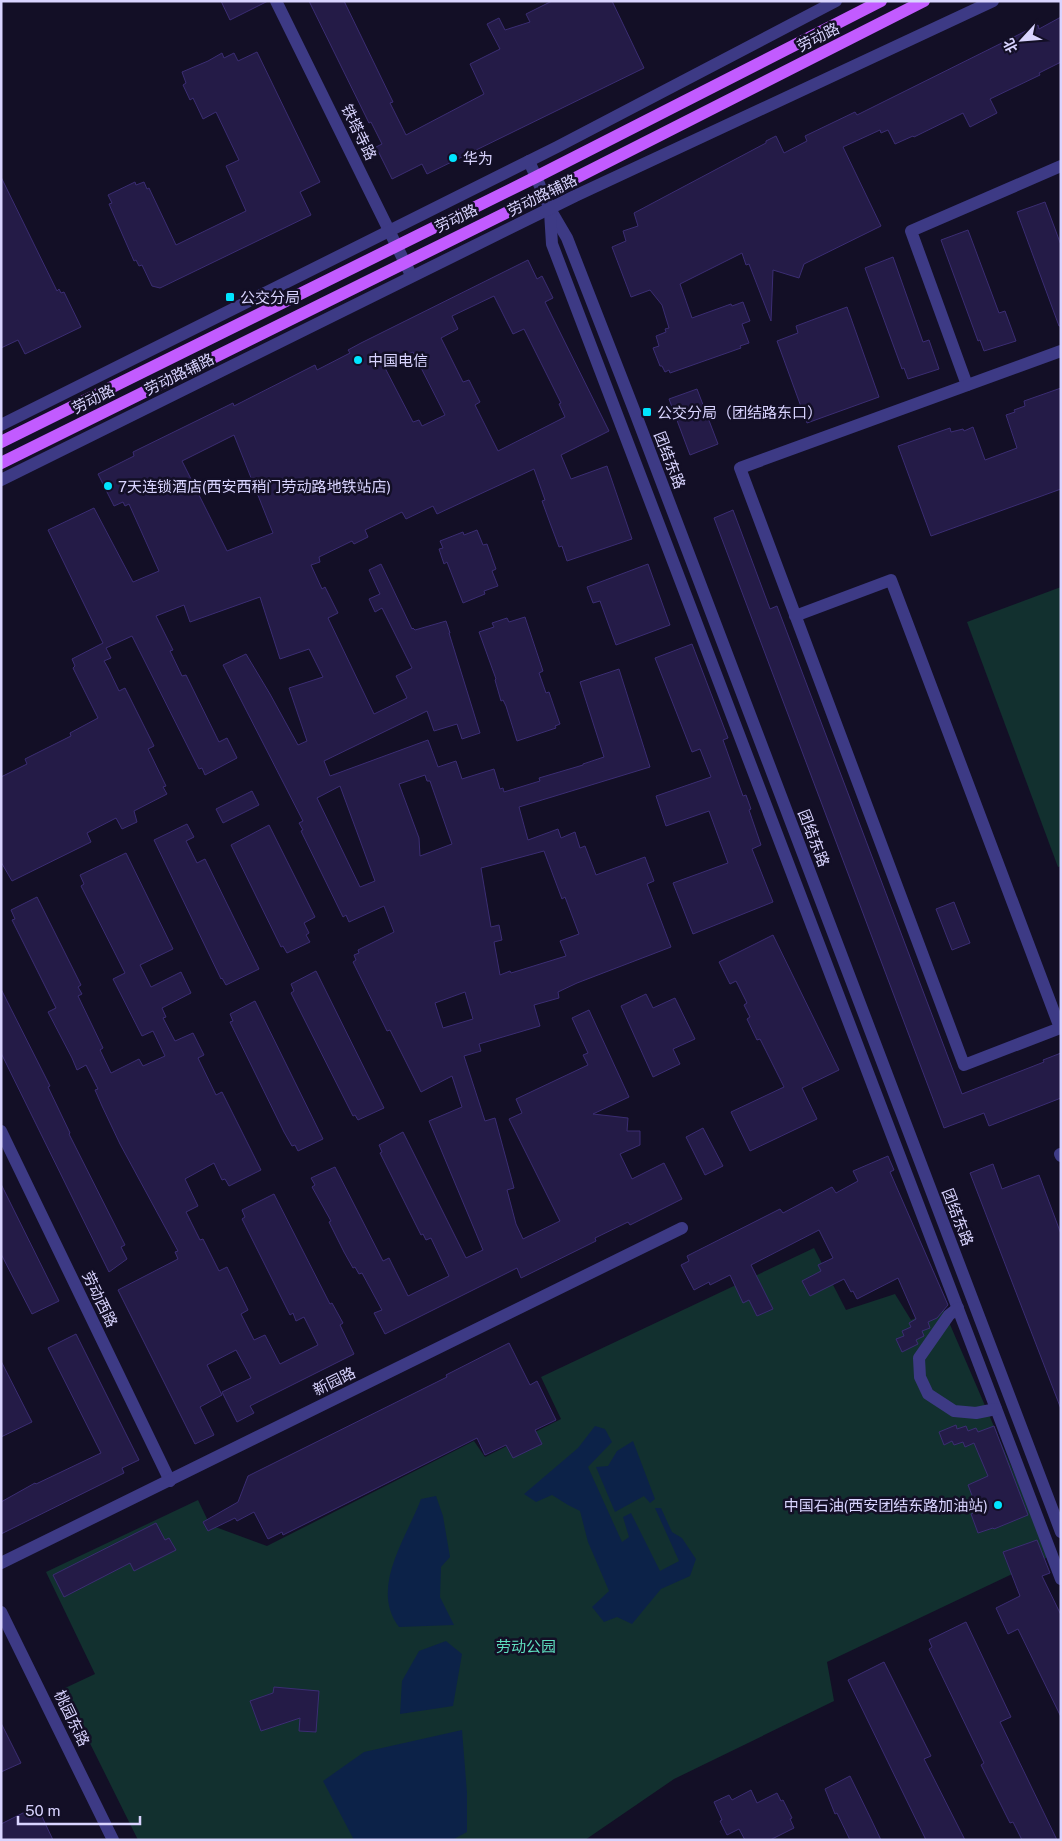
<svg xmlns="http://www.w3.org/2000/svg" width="1062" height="1841" font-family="'Public Sans','Noto Sans SC',sans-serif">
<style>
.green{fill:#12302f}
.water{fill:#0c2248}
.building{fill:#241b47;stroke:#3b2d73;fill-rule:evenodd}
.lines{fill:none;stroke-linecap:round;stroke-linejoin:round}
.minor{stroke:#3d3a85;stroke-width:12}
.major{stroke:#c25bff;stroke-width:12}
.poi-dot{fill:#00e5ff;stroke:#130f26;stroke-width:2}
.labels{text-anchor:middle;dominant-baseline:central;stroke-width:5;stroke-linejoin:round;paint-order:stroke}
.street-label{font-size:15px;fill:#d9d4ff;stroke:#130f26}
.poi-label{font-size:15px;fill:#d9d4ff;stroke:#130f26;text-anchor:start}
.park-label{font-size:15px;fill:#5fe0c0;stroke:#130f26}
</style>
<rect width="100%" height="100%" fill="#130f26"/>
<g class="green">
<polygon points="1061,587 1061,866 1058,867 967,622"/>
<polygon points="814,1248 846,1310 895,1294 911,1320 942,1306 1050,1556 827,1662 834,1701 674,1779 585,1840 138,1840 63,1689 95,1674 46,1572 198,1500 210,1525 267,1546 474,1441 485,1457 561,1419 541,1377"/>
</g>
<g class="water">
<polygon points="595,1426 605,1429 612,1442 588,1467 622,1542 629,1537 623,1517 631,1513 660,1571 679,1561 655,1508 661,1508 672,1532 682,1538 696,1559 690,1576 661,1589 632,1624 617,1617 604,1622 592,1607 609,1591 588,1542 580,1511 568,1505 552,1495 536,1502 524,1494 578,1448"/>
<polygon points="633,1441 655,1499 650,1503 644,1496 615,1512 596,1467 608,1466 617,1451"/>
<path d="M 436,1496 L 443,1516 L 450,1557 L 441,1567 L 440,1597 L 454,1625 L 399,1627 C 369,1588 407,1537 421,1499 Z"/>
<polygon points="446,1641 462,1654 453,1706 400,1714 402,1681 419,1651"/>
<polygon points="462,1730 467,1793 467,1832 452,1840 354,1840 323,1781 364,1752"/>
</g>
<g class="building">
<polygon points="221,1 268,1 230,20"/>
<polygon points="309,1 344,1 393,102 390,103 406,135 484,94 470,64 500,49 487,24 499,18 505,30 530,22 526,14 552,1 612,1 644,68 427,174 422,164 392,179 376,147 382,144 371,122 369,123"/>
<polygon points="1061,17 1061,62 1039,73 1040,75 990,99 997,113 970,127 963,113 914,137 913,136 895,144 888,130 881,133 880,130 843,147 881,226 804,264 799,278 773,270 771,321 749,264 746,265 742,253 680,284 692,318 731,304 732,306 743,302 750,321 742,324 749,343 740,346 741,348 670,373 669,370 665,372 662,366 660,366 653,348 659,346 656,336 666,332 665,329 669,328 662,305 650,290 631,297 612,247 626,241 623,231 638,226 634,213 766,143 766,141 776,136 784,153 807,141 805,136 855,112 857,115 1038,25 1039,29"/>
<polygon points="257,52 320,182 300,192 311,215 160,288 152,286 142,265 139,266 136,260 134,261 109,204 112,203 108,195 135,182 136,185 144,182 147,189 149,188 176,245 246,211 226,166 239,160 216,112 203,119 193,98 190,100 183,85 186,83 182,72 208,61 222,53 224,58 234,53 238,61"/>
<polygon points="1,177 57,291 59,289 61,293 64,292 81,327 25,354 18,340 1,348"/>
<polygon points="1045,202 1061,245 1061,326 1059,326 1017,212"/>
<polygon points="968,230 999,313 1005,311 1016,341 984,351 980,340 978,341 941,240"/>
<polygon points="893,257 923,342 929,340 939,369 908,379 904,368 902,369 865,268"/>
<path d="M 528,260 L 537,279 L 542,276 L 553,298 L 545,302 L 609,431 L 561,455 L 571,479 L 607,466 L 632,539 L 567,561 L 562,546 L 559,547 L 550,523 L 542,501 L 545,500 L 534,469 L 437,514 L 433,506 L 406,519 L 402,512 L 365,530 L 368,537 L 354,544 L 352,541 L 319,557 L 320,562 L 311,565 L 322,589 L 325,587 L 338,613 L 328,618 L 374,714 L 407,698 L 396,676 L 412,668 L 382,608 L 375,612 L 369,599 L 380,594 L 369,570 L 381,564 L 412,629 L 413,628 L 415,630 L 446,621 L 450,633 L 449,633 L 480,733 L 462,739 L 457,724 L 434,731 L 427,711 L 324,761 L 330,776 L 428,740 L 438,767 L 456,761 L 462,779 L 494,769 L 500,789 L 503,788 L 504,792 L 540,781 L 539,778 L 583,765 L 583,764 L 604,757 L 580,682 L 619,669 L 650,767 L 519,807 L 528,840 L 558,829 L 561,838 L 575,832 L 580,848 L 585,846 L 596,875 L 645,857 L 654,881 L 647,884 L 671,947 L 577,983 L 558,992 L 559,998 L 534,1005 L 540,1026 L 479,1044 L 481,1051 L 464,1056 L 485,1121 L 495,1118 L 514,1188 L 507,1190 L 516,1224 L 523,1239 L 560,1221 L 509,1119 L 522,1113 L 516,1099 L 588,1065 L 583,1055 L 588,1053 L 572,1018 L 589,1010 L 629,1097 L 593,1114 L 628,1118 L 627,1131 L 640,1131 L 640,1145 L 620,1154 L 632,1179 L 664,1163 L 682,1199 L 630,1225 L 628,1222 L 595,1238 L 596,1241 L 521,1278 L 517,1268 L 385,1334 L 374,1313 L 382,1310 L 362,1273 L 359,1274 L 355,1267 L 353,1268 L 344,1252 L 329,1222 L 331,1221 L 312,1187 L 315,1185 L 311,1178 L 335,1167 L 383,1261 L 389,1258 L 408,1296 L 449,1276 L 431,1238 L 426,1240 L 423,1234 L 421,1235 L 380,1153 L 382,1152 L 379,1145 L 403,1132 L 466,1258 L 483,1250 L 429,1121 L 462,1107 L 452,1076 L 421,1092 L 390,1030 L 387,1031 L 353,962 L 356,960 L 354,955 L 359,953 L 358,950 L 394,932 L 384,906 L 349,922 L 346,915 L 343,917 L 301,831 L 303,830 L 299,823 L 303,821 L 223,665 L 246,654 L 270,694 L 298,745 L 307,741 L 289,688 L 323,677 L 309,649 L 280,659 L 260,597 L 190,622 L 184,605 L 156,616 L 173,650 L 170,651 L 182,676 L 186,675 L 219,742 L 227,738 L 237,758 L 205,775 L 202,768 L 199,769 L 132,636 L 106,648 L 111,658 L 104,661 L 108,668 L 119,691 L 125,688 L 154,746 L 148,749 L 166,786 L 163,787 L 167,794 L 134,811 L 137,822 L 122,829 L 116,818 L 87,833 L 91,842 L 12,881 L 1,862 L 1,777 L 27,764 L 25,759 L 71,736 L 70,733 L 98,718 L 73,668 L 75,666 L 72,659 L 103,643 L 48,530 L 94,508 L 133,582 L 159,571 L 129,504 L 125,506 L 123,502 L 114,506 L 98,474 L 134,456 L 133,452 L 233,403 L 234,406 L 315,365 L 317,370 L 350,353 L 348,350 L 361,343 ZM 494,296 L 513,334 L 524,329 L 561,403 L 559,404 L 565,417 L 498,451 L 475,405 L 480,402 L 469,380 L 463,382 L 441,338 L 458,329 L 452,316 ZM 413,352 L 445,415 L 422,426 L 419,420 L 413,422 L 384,366 ZM 234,435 L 273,533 L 227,551 L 182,461 ZM 425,775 L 427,781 L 430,781 L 452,844 L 420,856 L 419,838 L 399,784 ZM 340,786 L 375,881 L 360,887 L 317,798 ZM 544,851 L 562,899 L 565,897 L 579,934 L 560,941 L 566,956 L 511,973 L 510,971 L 500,975 L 494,942 L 502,940 L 499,925 L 491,927 L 481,868 ZM 465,992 L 473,1019 L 443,1028 L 435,1003 Z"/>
<polygon points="847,307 879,397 807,423 777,341 798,333 796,326"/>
<polygon points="1061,388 1061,489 931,536 898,446 950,428 951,432 963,429 964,431 973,427 985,460 1017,448 1006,415 1015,412 1014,410 1025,406 1024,401"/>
<polygon points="697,389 718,444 690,455 669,399"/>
<polygon points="733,510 770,609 777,606 962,1094 1044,1062 1043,1060 1061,1053 1061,1098 989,1126 984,1113 944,1128 714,518"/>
<polygon points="477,530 483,545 487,544 496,569 492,571 498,586 484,591 485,594 463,603 447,562 444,564 439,549 443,548 440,541 463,532 464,535"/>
<polygon points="648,564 670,625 616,645 600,601 593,603 587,587"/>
<polygon points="525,617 543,671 539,673 546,693 549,692 560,724 555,726 556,728 517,741 506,706 503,700 501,701 495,680 496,679 479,632 494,627 492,623 507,618 509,622"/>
<polygon points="692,644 728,738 723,740 743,796 746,795 751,809 749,810 761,845 752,849 773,902 693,934 673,883 728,863 709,811 666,826 656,796 711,777 700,749 692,752 655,658"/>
<polygon points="252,791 259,805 223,823 216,809"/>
<polygon points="187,824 194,837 186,841 197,863 205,859 259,969 226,985 222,978 221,979 154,840"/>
<polygon points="269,825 315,917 304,923 309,933 306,935 310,942 287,953 283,946 281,947 231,845"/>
<polygon points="126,853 173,949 140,965 151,987 181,972 191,993 162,1008 166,1017 163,1018 175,1041 193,1033 204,1055 198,1058 216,1095 222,1092 261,1170 229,1186 225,1179 222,1180 214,1163 185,1179 198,1206 186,1212 200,1240 203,1239 219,1271 227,1267 248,1310 241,1314 254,1340 265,1335 280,1364 318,1345 304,1317 296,1321 293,1313 290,1315 242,1219 245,1217 242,1210 274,1194 330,1304 332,1303 343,1323 340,1325 354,1354 250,1406 254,1413 237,1422 222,1392 251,1378 236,1350 207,1365 222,1395 200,1407 214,1435 195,1444 118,1290 178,1259 175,1252 178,1251 120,1144 102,1106 95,1090 98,1089 86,1065 77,1070 72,1058 48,1012 56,1008 12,920 15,919 11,910 37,897 81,985 78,987 82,994 78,996 103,1048 100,1050 111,1073 139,1059 143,1066 165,1056 153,1031 142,1036 113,979 125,973 81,886 84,884 80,875"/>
<polygon points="954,902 970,943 952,950 936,909"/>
<polygon points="773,935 839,1070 802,1088 817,1119 750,1151 731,1112 784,1087 760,1039 757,1040 747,1019 750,1017 744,1005 747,1003 736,981 730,984 719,962"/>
<polygon points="316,971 384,1108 358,1120 355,1115 353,1116 291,993 294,991 291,984"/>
<polygon points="1,989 50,1086 48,1087 70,1133 69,1134 125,1245 121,1247 127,1259 109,1272 1,1053"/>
<polygon points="646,994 653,1008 675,998 695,1039 673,1049 680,1064 653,1077 621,1006"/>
<polygon points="255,1001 323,1139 298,1151 295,1145 292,1146 284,1132 230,1022 233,1021 230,1014"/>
<polygon points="703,1128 723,1166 705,1175 686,1137"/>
<polygon points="888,1156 894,1170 890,1172 948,1305 937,1318 928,1322 930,1328 922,1331 924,1336 916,1340 918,1344 902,1352 896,1339 904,1336 902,1331 911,1327 909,1323 916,1319 898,1278 857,1299 853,1291 851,1292 844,1279 810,1296 802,1281 821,1271 818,1265 833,1258 819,1230 751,1265 773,1309 757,1316 749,1300 743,1303 730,1275 710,1285 709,1282 694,1290 681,1265 689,1261 687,1256 780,1209 783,1213 832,1187 836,1193 858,1181 853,1171"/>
<polygon points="993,1164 1002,1189 1039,1175 1061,1234 1061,1409 970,1173"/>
<polygon points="1,1184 59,1301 32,1314 1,1254"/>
<polygon points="76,1334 139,1460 122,1468 124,1473 1,1534 1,1502 35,1483 36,1484 101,1453 48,1348"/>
<polygon points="509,1343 530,1385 537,1381 556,1420 535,1430 542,1444 513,1458 506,1445 485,1455 477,1438 283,1535 282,1532 268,1539 254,1512 237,1521 235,1518 208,1531 203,1522 238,1502 248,1476 447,1377 446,1375"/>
<polygon points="1,1361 32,1422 1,1437"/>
<polygon points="956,1425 957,1429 966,1426 968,1431 976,1428 978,1432 994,1426 1028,1515 994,1529 993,1528 978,1533 971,1514 978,1511 968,1485 988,1476 974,1443 965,1447 963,1442 954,1445 952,1441 944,1445 939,1432"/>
<polygon points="156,1523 165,1540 169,1538 176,1550 134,1571 130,1563 64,1597 53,1575"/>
<polygon points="1037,1540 1050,1573 1042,1576 1061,1615 1061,1717 1018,1629 1008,1634 996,1608 1020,1596 1003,1552"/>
<polygon points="966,1622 1011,1717 1000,1722 1057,1840 1022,1840 1013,1822 1010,1823 981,1765 984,1763 929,1649 932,1647 929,1640"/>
<polygon points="884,1662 931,1756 924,1759 965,1840 926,1840 848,1680"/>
<polygon points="274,1687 319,1691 316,1732 299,1731 300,1718 261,1731 250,1701 273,1693"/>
<polygon points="1,1723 21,1763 1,1772"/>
<polygon points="850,1776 871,1819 881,1840 850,1840 837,1813 835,1814 825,1789"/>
<polygon points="751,1790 757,1803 777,1793 781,1801 783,1800 792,1818 790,1819 794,1828 770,1840 745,1840 739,1829 727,1835 720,1821 722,1820 714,1802 729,1795 732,1800"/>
<polygon points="37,1806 53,1840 1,1840 1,1824"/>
</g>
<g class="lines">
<g class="minor">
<polyline points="276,1 410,273"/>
<polyline points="529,161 550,209 567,238 636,415 1061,1532"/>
<polyline points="550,212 552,244 1061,1579"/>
<polyline points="967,385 911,231 1061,166"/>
<polyline points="1,425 557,147 836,1"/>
<polyline points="1,480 575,196 993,1"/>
<polyline points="795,616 891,580 1060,1028 964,1065 740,468 1061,351"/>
<polyline points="1,1131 170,1481"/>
<polyline points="1060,1154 1061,1156"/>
<polyline points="958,1308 949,1315 919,1358 920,1377 928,1394 954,1411 976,1413 996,1409"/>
<polyline points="1,1563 682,1228"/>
<polyline points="1,1612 113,1840"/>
</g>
<g class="major">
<polyline points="1,442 536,177 881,1"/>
<polyline points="1,463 544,194 924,1"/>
</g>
</g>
<g class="poi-dot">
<circle cx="453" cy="158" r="5"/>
<rect x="225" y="292" width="10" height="10" rx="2.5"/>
<circle cx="358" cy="360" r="5"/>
<rect x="642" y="407" width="10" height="10" rx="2.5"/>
<circle cx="108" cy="486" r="5"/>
<circle cx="998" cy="1505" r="5"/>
</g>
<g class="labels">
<g class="street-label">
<text transform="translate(818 37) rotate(-27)">劳动路</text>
<text transform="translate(359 132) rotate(64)">铁塔寺路</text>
<text transform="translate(542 195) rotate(-26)">劳动路辅路</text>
<text transform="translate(456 218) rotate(-26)">劳动路</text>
<text transform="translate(179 374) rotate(-26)">劳动路辅路</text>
<text transform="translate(93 399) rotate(-27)">劳动路</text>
<text transform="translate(670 460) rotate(69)">团结东路</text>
<text transform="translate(814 838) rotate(69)">团结东路</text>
<text transform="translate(958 1217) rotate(69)">团结东路</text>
<text transform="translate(100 1299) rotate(64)">劳动西路</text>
<text transform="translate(334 1381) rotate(-26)">新园路</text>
<text transform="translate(72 1718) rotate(64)">桃园东路</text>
</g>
<g class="poi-label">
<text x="463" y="158">华为</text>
<text x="240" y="297">公交分局</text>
<text x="368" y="360">中国电信</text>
<text x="657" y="412">公交分局（团结路东口）</text>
<text x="118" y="486">7天连锁酒店(西安西稍门劳动路地铁站店)</text>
<text x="988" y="1505" text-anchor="end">中国石油(西安团结东路加油站)</text>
</g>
<g class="park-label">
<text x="526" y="1646">劳动公园</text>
</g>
</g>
<rect width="1062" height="1841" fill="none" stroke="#d9d4ff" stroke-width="5"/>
<g transform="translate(1022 40) rotate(244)" stroke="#130f26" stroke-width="4" paint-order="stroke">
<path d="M0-4L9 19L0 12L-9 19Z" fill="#d9d4ff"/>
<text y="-8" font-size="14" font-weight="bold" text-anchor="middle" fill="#d9d4ff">北</text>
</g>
<path d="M18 1816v8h122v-8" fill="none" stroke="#d9d4ff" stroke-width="2.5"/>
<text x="25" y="1816" font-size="15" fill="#d9d4ff" stroke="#130f26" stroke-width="4" paint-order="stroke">50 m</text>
</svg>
